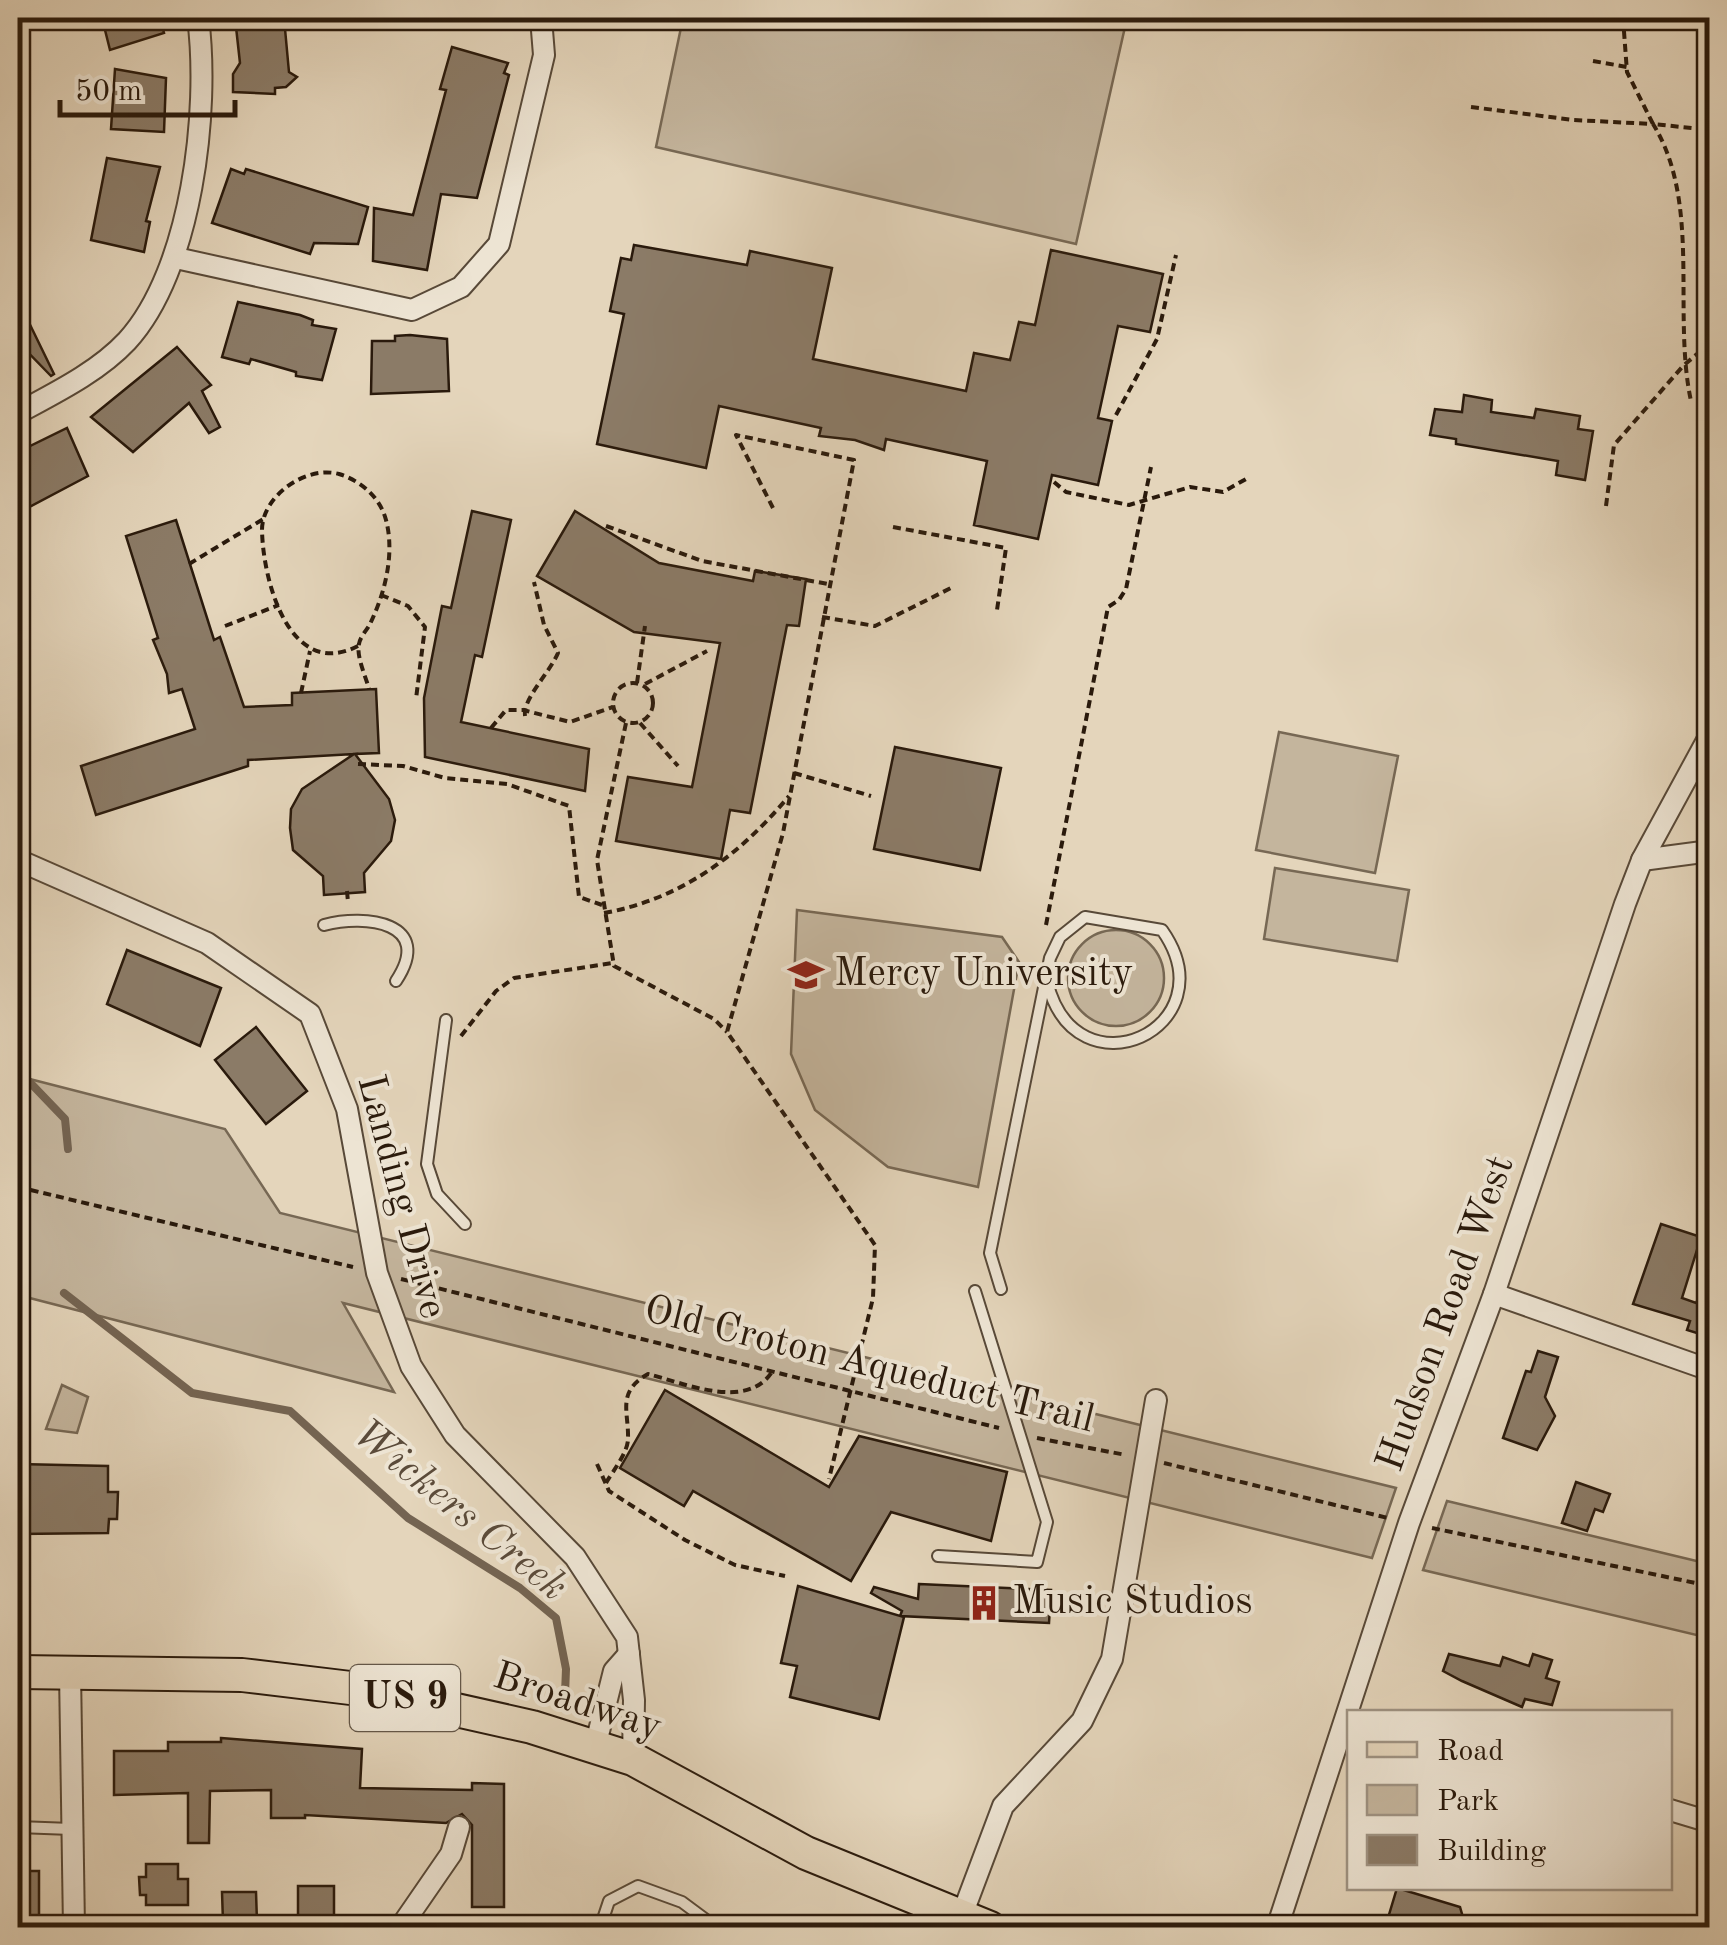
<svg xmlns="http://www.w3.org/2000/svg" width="1727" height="1945" font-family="'Old Standard TT',serif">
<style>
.green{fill:#c4b59d;stroke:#776854;stroke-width:2.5}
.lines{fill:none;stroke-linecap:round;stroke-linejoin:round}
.stream{stroke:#746452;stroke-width:8}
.building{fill:#8b7b67;stroke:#2a1a0c;stroke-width:2.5}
.service-casing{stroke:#584938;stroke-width:14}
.minor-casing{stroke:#584938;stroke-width:24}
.primary-casing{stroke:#2a1a0c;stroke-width:36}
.path{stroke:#2a1a0c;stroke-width:4;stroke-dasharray:8 5;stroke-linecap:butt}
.service{stroke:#ede4d3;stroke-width:10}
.minor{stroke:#ede4d3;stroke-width:20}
.primary{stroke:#e4d5bb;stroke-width:32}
.labels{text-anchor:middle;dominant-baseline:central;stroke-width:8;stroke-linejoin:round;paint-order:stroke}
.shield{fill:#ede4d3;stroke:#645748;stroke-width:2.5}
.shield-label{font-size:38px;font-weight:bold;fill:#2a1a0c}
.poi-label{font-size:40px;fill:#2a1a0c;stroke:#ede4d3;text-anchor:start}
.street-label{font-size:40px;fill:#2a1a0c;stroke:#ede4d3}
.water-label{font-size:42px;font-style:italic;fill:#5b4b3a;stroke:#ede4d3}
</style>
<rect width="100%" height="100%" fill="#e4d5bb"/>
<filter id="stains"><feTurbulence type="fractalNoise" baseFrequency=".002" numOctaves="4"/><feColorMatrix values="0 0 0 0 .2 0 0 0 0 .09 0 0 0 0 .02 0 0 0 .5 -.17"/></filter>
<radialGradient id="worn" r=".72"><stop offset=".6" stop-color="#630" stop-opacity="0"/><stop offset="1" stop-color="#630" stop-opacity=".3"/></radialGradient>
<g class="green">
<polygon points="683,18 1127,18 1076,244 656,147"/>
<polygon points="1279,732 1398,756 1375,873 1256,850"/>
<polygon points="1275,868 1409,890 1397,961 1264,939"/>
<polygon points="797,910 1002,937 1019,962 978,1187 888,1167 815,1110 791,1054"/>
<circle cx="1116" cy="978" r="48"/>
<polygon points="18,1076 225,1129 280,1213 1396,1488 1372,1558 343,1303 394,1392 18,1295"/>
<polygon points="62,1385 88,1397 77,1433 46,1429"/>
<polygon points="1447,1501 1709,1564 1709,1638 1423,1570"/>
</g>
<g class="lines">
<g class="stream">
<polyline points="18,1070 65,1119 68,1149"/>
<polyline points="64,1293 192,1393 290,1411 408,1518 520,1588 556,1618 566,1669 565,1694"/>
</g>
</g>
<g class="building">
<polygon points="102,18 160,18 164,33 110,50"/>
<polygon points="235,18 284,18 289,72 297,77 286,87 275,88 275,94 233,92 233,74 240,63"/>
<polygon points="452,47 508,63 504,73 509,75 477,198 441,194 427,270 373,261 374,208 413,215 446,90 440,89"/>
<polygon points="115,69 166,78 164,132 111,129"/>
<polygon points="107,158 160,167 146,221 150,222 144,252 91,240"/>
<polygon points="231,169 244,174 246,169 368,207 358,244 314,243 310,254 212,223"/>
<polygon points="634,245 747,265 750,251 832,268 813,359 966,391 974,353 1010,360 1019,322 1035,325 1051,250 1163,274 1150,332 1118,326 1098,418 1112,421 1098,485 1052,475 1038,539 974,525 987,461 886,439 884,450 855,440 819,436 821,428 719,406 706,468 597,444 624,314 610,311 621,258 631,260"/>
<polygon points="18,300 54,374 51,376 18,342"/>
<polygon points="238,302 300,315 313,320 312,325 336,329 322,380 296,376 296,372 251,359 249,364 222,357"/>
<polygon points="410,335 447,339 449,391 371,394 372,341 395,341 395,336"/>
<polygon points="177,347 211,385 202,391 220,427 209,433 189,403 133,452 91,417"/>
<polygon points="1464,395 1492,400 1491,412 1534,418 1536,409 1580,416 1578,429 1593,431 1585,480 1556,475 1558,461 1456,444 1456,439 1430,435 1435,409 1462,412"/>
<polygon points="67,428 88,476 18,513 18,452"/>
<polygon points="472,511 511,520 482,657 475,655 461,722 589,749 585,791 425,757 424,698 442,606 451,608"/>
<polygon points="575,511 659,563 753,581 755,571 806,579 799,626 787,625 750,813 730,810 721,859 616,841 628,777 692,787 720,643 634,632 537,576"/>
<polygon points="176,520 214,640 220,637 244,707 292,705 292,693 376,689 379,753 355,754 389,799 395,820 391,841 364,873 365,892 324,895 323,876 293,850 290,828 291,809 302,789 354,754 248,760 248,766 96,815 81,766 195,729 182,689 169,693 167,674 153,640 158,638 126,536"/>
<polygon points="895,747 1001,768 980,870 874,849"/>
<polygon points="127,950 221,988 200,1046 107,1004"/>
<polygon points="256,1027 307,1091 266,1124 215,1060"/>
<polygon points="1661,1224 1701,1237 1682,1298 1696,1303 1710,1274 1710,1337 1687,1330 1690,1321 1633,1304"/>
<polygon points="1538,1351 1558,1357 1545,1397 1555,1416 1537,1450 1503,1438 1526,1371 1531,1372"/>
<polygon points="665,1390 829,1487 859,1436 1007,1472 991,1541 891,1512 851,1581 693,1491 684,1506 620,1468"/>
<polygon points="18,1464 108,1466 108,1492 118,1492 117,1519 109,1519 108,1533 18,1534"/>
<polygon points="1576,1482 1610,1494 1603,1512 1595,1509 1587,1531 1562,1523"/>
<polygon points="919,1584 1051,1590 1049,1623 900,1616 902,1611 871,1593 874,1587 918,1599"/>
<polygon points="798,1586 904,1617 879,1719 790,1697 797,1666 781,1663"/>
<polygon points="1449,1654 1500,1666 1503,1657 1529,1666 1533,1654 1552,1660 1546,1678 1559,1682 1552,1705 1525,1699 1522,1707 1462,1681 1443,1671"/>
<polygon points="221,1738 362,1749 360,1788 472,1790 472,1783 504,1784 504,1907 472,1907 472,1825 462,1814 446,1823 305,1815 305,1818 271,1818 271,1790 210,1791 209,1843 188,1843 188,1793 114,1795 114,1751 168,1751 168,1742 221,1742"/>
<polygon points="146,1864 178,1864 178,1879 188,1879 188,1905 146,1905 146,1895 140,1895 139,1877 146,1877"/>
<rect x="18" y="1871" width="21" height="56"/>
<rect x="298" y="1886" width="36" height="33"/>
<polygon points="1397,1888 1460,1907 1466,1928 1385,1928"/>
<polygon points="222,1892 256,1892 257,1922 223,1922"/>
</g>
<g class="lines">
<defs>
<g id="service">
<path d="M 324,925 C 365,914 435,922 396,981"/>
<polyline points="446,1020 427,1164 437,1194 465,1224"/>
<path d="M 1001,1289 L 990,1253 L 1050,958 L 1060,937 L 1085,917 L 1162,930 C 1231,1028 1075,1100 1047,981"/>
<polyline points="938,1556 1037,1562 1047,1522 975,1291"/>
<polyline points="18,1827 71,1829"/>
<polyline points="600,1928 609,1901 638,1886 682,1902 717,1928"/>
</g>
<g id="minor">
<polyline points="176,258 412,310 461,287 499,244 544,55 541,18"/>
<path d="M 18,413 C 55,393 98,372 127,341 C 192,270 210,110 198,18"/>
<polyline points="18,860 207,943 310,1014 347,1109 377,1273 411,1366 455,1435 575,1557 627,1637 634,1700 633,1759"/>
<polyline points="1642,860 1710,851"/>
<polyline points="1494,1294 1710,1370"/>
<polyline points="70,1672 74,1928"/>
<polyline points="595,1747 614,1671 629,1654"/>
<polyline points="1670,1810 1710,1822"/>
<polyline points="959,1923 1003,1806 1082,1721 1112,1659 1156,1400"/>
<polyline points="400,1928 451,1854 459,1827"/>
<polyline points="1277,1928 1409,1523 1494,1294 1625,904 1642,860 1710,735"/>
</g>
<polyline id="primary" points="18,1672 242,1675 367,1690 532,1727 633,1759 806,1853 990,1928"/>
</defs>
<use href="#service" class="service-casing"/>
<use href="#minor" class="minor-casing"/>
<use href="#primary" class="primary-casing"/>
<g class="path">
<polyline points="1623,18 1627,72 1653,124 1710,130"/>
<polyline points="1593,61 1627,67"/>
<path d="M 1471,107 L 1574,120 L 1653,124 C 1702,203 1672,313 1691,401"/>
<polyline points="1116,415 1157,339 1176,255"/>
<polyline points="1054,482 1066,492 1129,505 1190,487 1223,492 1246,479"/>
<polyline points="1606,506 1614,445 1683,366 1710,343"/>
<polyline points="773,508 736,435 854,460 783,833 727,1032 875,1245 873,1298 829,1479"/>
<polyline points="606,526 702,561 828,584"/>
<polyline points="893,527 1006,548 997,610"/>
<polyline points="189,564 265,518"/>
<polyline points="381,595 408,606 425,627 416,699"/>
<polyline points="822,617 875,626 953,587"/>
<polyline points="225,626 279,605"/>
<path d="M 358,646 C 290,681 263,582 262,530 C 262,496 306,465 339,474 C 361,481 380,497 386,520 C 395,554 385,593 370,624 C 367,630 360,637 359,644 C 356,656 366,677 369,689"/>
<circle cx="633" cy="703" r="20"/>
<polyline points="637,683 645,626"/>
<polyline points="645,684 707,651"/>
<polyline points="301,693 310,651"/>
<path d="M 525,716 C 522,700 550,672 558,653 L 544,625 L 534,582"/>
<polyline points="626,723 597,860 614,966 714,1019 727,1032"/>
<polyline points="640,723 678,766"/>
<polyline points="491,728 506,710 523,710 570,722 613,707"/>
<polyline points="358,764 403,766 445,778 507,784 569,806 579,897 602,905"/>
<polyline points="794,773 871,796"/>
<polyline points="347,891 348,902"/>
<path d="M 604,913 C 681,899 739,856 789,796"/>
<polyline points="1046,925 1108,607 1119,600 1126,589 1151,467"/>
<polyline points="461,1036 496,991 514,978 613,963"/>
<polyline points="18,1187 353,1267"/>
<polyline points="401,1279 999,1428"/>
<polyline points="1037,1438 1126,1455"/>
<polyline points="1164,1463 1388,1518"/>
<polyline points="597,1464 609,1491 685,1540 735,1565 785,1576"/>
<path d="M 606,1483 C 613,1471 628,1452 628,1439 C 629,1412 616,1392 648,1374 C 684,1383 746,1411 772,1372"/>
<polyline points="1432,1528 1710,1586"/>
</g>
<use href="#service" class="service"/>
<use href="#minor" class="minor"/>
<use href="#primary" class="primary"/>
</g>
<defs>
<symbol id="university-bare" viewBox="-9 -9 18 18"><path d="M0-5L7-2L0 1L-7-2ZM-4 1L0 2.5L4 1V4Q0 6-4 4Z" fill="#8f2418" stroke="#ede4d3" stroke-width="2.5" paint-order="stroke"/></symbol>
<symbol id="building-bare" viewBox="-9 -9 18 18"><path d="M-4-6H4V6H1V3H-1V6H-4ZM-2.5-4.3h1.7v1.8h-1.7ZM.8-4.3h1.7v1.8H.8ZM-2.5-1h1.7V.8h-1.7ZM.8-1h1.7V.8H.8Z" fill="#8f2418" stroke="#ede4d3" stroke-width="2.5" paint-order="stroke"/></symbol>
</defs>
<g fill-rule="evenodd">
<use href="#university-bare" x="781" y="950" width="50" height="50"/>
<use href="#building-bare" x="959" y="1578" width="50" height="50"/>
</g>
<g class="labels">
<rect class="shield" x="350" y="1665" width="110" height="66" rx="8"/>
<g class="shield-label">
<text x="405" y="1698">US 9</text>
</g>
<g class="poi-label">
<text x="834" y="975">Mercy University</text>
<text x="1012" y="1603">Music Studios</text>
</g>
<g class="street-label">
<text transform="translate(400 1197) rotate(75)">Landing Drive</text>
<text transform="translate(1447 1314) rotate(-70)">Hudson Road West</text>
<text transform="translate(869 1366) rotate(14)">Old Croton Aqueduct Trail</text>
<text transform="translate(577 1703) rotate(18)">Broadway</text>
</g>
<g class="water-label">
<text transform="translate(459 1511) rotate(39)">Wickers Creek</text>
</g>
</g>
<rect width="1727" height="1945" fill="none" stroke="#e4d5bb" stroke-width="60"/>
<rect x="20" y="20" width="1687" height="1905" fill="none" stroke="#2a1a0c" stroke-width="5"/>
<rect x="30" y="30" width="1667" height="1885" fill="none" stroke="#2a1a0c" stroke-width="2.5"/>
<rect x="1347" y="1710" width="325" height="180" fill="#ede4d3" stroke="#9f9383" stroke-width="2.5"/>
<rect x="1367" y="1742" width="50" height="15" fill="#e4d5bb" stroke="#9f9383" stroke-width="2.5"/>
<text x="1437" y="1760" font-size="30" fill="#2a1a0c">Road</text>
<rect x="1367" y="1785" width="50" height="30" fill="#c4b59d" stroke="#9f9383" stroke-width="2.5"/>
<text x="1437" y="1810" font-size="30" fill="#2a1a0c">Park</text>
<rect x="1367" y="1835" width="50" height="30" fill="#8b7b67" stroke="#9f9383" stroke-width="2.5"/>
<text x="1437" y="1860" font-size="30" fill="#2a1a0c">Building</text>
<path d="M60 100v15h175v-15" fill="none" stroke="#2a1a0c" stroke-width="5"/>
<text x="75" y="100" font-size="30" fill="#2a1a0c" stroke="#ede4d3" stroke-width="8" paint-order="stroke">50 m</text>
<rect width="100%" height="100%" filter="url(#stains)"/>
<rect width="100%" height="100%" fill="url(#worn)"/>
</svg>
